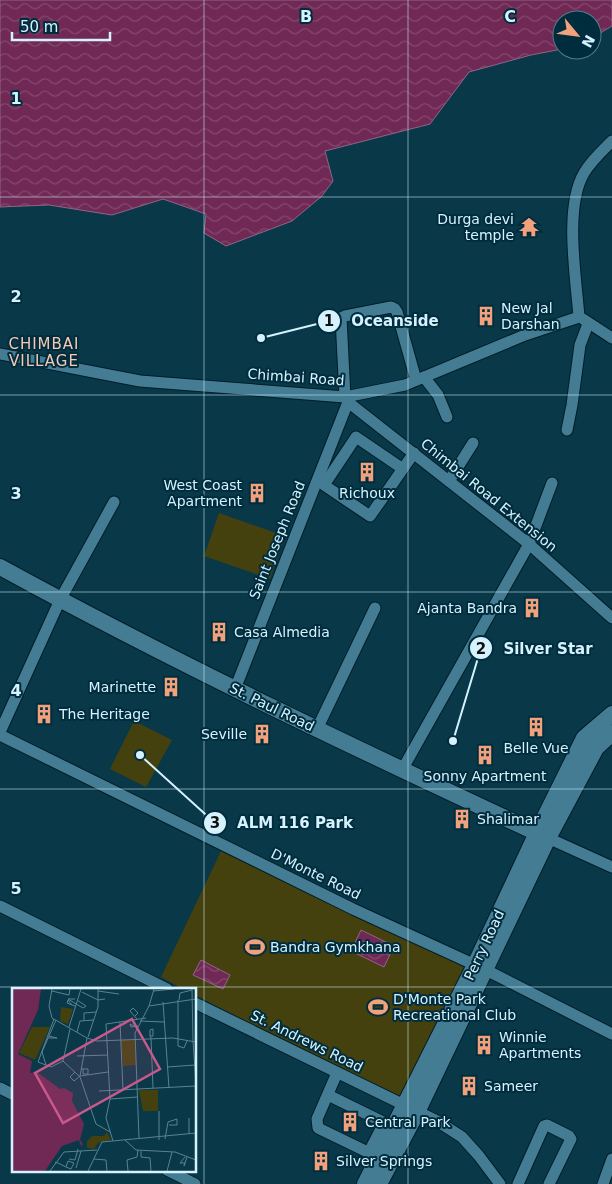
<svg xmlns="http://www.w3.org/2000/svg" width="612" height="1184" font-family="'DejaVu Sans',sans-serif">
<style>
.park{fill:#44410e}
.water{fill:url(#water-waves);stroke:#8e6587}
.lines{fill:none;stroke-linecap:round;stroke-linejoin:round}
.street-casing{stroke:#001e28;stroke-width:13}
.secondary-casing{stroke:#001e28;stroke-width:18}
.street{stroke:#447c93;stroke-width:11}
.secondary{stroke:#447c93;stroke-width:16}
.grid{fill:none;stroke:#d5f2fe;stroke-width:1;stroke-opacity:0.55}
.labels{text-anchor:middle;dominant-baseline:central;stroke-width:4;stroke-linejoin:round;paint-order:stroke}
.poi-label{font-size:14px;fill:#d5f2fe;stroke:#002d3d;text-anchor:start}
.street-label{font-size:14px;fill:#d5f2fe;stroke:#002d3d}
.neighbourhood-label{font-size:15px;letter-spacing:1px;fill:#f7c9b4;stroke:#002d3d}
.inset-road{fill:none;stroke:#5b8291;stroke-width:1}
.view{fill:#c8598c;fill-opacity:0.15;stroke:#c8598c;stroke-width:2.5}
.inset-edge{fill:none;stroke:#d5f2fe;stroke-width:2.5}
.grid-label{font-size:16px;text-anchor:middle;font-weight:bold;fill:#d5f2fe;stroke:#002d3d;stroke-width:4;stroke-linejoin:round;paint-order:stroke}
.leader{fill:none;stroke:#d5f2fe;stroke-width:2}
.callout-dot{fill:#d5f2fe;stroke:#002d3d;stroke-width:2}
.mark-label{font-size:15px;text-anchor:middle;font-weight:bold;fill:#111}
.callout-label{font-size:15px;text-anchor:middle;font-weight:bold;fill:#d5f2fe;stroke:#002d3d;stroke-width:4;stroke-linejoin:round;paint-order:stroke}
</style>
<defs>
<pattern id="water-waves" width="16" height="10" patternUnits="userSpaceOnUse" patternTransform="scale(1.25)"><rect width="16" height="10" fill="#702954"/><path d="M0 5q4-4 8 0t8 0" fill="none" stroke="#84486e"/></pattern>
</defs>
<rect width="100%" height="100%" fill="#093848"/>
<g class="park">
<polygon points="219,513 285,536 270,579 204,556"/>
<polygon points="134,721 172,740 146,787 110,769"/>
<polygon points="221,851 352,912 470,970 402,1102 195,995 195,989 183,989 161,977"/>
</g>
<g class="water">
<polygon points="0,0 612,0 612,26 592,38 592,20 562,20 562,49 531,55 469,72 430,124 325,151 333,181 322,196 292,221 226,246 204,233 206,214 163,199 112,215 49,205 0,207"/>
<polygon points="361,930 394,946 384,967 351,951"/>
<polygon points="201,960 230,975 223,989 193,975"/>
</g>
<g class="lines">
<defs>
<g id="street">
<path d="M 579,317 C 576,277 564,207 584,173 C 591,161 602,151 612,141"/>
<polyline points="583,319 612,338"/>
<polyline points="0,354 140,381 345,397 405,385 525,335 579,317"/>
<polyline points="424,377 438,395 447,417"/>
<polyline points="416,380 397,312 395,309 391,307 345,316 341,318 345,397 348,402 529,544 612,618"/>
<polyline points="567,430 572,405 580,345 588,324"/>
<path d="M 403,469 L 356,437 L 324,485 L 370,516 C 385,495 399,474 414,453"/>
<polyline points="449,481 473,443"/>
<polyline points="235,689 348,402"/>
<polyline points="317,729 375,608"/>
<polyline points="0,732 60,600 114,502"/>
<polyline points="0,735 353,909 486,970 612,1034"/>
<polyline points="402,770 529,544 552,483"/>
<polyline points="548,838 612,867"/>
<polyline points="0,906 167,989"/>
<polyline points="195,1003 437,1121 462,1137 479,1156 500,1184"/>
<polyline points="337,1073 317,1119 318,1128 384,1160"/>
<polyline points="0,1088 14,1095"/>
<polyline points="328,1095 383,1122 383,1125 369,1152"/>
<polyline points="167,1170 195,1184"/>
<polyline points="518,1184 544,1126 547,1125 569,1136 571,1139 549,1184"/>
<polyline points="603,1184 612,1159"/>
</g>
<g id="secondary">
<path d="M 0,567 C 179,665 363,752 548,838"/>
<polyline points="365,1184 475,965 537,833 584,738 612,714"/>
<polyline points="379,1184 417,1112 548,838 596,748 612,733"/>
</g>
</defs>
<use href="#street" class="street-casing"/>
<use href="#secondary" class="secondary-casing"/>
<use href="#street" class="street"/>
<use href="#secondary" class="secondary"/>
</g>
<path class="grid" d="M 204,0 L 204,1184M 408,0 L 408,1184M 0,197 L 612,197M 0,395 L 612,395M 0,592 L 612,592M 0,789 L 612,789M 0,987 L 612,987"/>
<defs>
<symbol id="temple-bare" viewBox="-9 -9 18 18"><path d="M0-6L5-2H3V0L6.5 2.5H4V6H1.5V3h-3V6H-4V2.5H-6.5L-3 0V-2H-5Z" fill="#f1a17b" stroke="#002d3d" stroke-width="2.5" paint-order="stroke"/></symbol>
<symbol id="building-bare" viewBox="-9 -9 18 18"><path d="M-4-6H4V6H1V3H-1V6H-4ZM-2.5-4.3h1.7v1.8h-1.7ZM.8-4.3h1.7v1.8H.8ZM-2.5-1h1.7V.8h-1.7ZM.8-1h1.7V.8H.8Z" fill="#f1a17b" stroke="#002d3d" stroke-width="2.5" paint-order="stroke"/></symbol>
<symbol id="stadium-bare" viewBox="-9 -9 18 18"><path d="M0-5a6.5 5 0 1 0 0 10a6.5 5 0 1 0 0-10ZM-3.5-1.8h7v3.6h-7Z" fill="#f1a17b" stroke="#002d3d" stroke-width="2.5" paint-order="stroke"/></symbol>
</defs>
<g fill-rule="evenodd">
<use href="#temple-bare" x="515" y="213" width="28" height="28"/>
<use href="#building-bare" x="472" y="302" width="28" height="28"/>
<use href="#building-bare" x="353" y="458" width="28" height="28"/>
<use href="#building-bare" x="243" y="479" width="28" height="28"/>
<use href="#building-bare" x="518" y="594" width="28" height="28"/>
<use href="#building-bare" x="205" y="618" width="28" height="28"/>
<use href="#building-bare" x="157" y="673" width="28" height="28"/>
<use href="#building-bare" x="30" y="700" width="28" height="28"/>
<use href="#building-bare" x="522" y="713" width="28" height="28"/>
<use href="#building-bare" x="248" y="720" width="28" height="28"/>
<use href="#building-bare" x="471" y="741" width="28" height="28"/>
<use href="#building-bare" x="448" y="805" width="28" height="28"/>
<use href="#stadium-bare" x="241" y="933" width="28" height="28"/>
<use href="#stadium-bare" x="364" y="993" width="28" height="28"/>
<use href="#building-bare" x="470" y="1031" width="28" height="28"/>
<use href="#building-bare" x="455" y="1072" width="28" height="28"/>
<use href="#building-bare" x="336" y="1108" width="28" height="28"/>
<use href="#building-bare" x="307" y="1147" width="28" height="28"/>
</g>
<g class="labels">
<g class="poi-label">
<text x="514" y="219" text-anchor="end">Durga devi<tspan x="514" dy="16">temple</tspan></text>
<text x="501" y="308">New Jal<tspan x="501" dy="16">Darshan</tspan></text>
<text x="242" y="485" text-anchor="end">West Coast<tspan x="242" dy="16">Apartment</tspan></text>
<text x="367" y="493" text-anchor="middle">Richoux</text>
<text x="517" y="608" text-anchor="end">Ajanta Bandra</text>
<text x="234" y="632">Casa Almedia</text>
<text x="156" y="687" text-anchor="end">Marinette</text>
<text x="59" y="714">The Heritage</text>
<text x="247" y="734" text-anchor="end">Seville</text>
<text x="536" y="748" text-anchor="middle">Belle Vue</text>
<text x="485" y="776" text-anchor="middle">Sonny Apartment</text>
<text x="477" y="819">Shalimar</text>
<text x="270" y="947">Bandra Gymkhana</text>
<text x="393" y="999">D'Monte Park<tspan x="393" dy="16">Recreational Club</tspan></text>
<text x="499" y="1037">Winnie<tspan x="499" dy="16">Apartments</tspan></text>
<text x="484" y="1086">Sameer</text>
<text x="365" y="1122">Central Park</text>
<text x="336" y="1161">Silver Springs</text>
</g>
<g class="street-label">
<text transform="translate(296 377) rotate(4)">Chimbai Road</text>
<text transform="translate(489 495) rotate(39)">Chimbai Road Extension</text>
<text transform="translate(277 540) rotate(-68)">Saint Joseph Road</text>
<text transform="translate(272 707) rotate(26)">St. Paul Road</text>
<text transform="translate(316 874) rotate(26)">D'Monte Road</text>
<text transform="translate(484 945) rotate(-65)">Perry Road</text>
<text transform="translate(307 1041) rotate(26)">St. Andrews Road</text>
</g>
<g class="neighbourhood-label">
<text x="44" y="344">CHIMBAI<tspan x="44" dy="17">VILLAGE</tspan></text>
</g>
</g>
<g transform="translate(12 988)">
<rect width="184" height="184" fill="#093848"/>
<path d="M 95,144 L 99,152 L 86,155 L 82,161 L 75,160 L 75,153 L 80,148 L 92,148 Z" fill="#44410e"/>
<path d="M 49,19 L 61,21 L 56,36 L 48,33 ZM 20,39 L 38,39 L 23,72 L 7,65 ZM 109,52 L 123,52 L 124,77 L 111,78 ZM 127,102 L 146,102 L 146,123 L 131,123 Z" fill="#44410e"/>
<path d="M 0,1 L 29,1 L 26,22 L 6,66 L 20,73 L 18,85 L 25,84 L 48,101 L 52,100 L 61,105 L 60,113 L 72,136 L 68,152 L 71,156 L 69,158 L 67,152 L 50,158 L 33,183 L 0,183 Z" fill="#702954"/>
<path class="inset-road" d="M 40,1 L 37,18 L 40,30 L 75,50 L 85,53 L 161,50 L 184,54M 180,1 L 181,53M 40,3 L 57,7 L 58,1M 86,3 L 107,6M 141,3 L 162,1M 70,4 L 86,12 L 93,11M 63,11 L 56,11 L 71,20 L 74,18 L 65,12M 166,12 L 166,58 L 172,60 L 175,53M 167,12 L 168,5 L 180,2M 151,14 L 157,100M 60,17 L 56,12 L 55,15 L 63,18M 137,18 L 184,11M 123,28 L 126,25 L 121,20 L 118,23 L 124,30 L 125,31M 42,31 L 26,74 L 39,79 L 51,73M 72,32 L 72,25 L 84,24M 128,33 L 152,34M 108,34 L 111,102M 57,39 L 69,1M 124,39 L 118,36 L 119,39 L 126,38M 65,44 L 68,33 L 82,32M 138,48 L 141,48 L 141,41 L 138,42 L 138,48 L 139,50 L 141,100M 76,49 L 86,19 L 86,1M 37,50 L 45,50 L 37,48M 181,53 L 184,96M 65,68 L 96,67M 51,73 L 68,89 L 84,136 L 98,144M 51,73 L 58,41M 34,77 L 30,64 L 44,32M 155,79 L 183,77M 69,80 L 71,81 L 76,81 L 76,86 L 71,86 L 71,81M 63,84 L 58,89 L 62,93 L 68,88 L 75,50M 68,88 L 96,84M 87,103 L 184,98M 98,111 L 126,109M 177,130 L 177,146M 127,150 L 123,45 L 137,18 L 142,1M 153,151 L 156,134 L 165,131 L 165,137 L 157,137M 113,152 L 124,162 L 163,164 L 184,172M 147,152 L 147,123M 101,153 L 94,130 L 98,111 L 94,36 L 134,30M 129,163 L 129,169 L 138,170 L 139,183M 173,169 L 168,175 L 173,175 L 172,178 L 175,169M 57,171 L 63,172 L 66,161M 82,171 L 94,172 L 95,183M 43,174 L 45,175 L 46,175 L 54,179 L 59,181 L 62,175 L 56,173 L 54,179M 64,180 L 69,163M 38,183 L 52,164 L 85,162M 76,183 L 90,154 L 184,145M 116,183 L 115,172 L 125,169 L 126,162M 155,183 L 160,164"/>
<path class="view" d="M 120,31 L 148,81 L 51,135 L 23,85 Z"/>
<rect width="184" height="184" class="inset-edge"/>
</g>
<g class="grid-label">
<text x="306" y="22">B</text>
<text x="510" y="22">C</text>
<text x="16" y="104">1</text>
<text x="16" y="302">2</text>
<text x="16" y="499">3</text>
<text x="16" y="696">4</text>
<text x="16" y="894">5</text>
</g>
<path class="leader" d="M261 338L329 321M453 741L481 648M140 755L215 823"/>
<g class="callout-dot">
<circle cx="261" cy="338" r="5"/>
<circle cx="453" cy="741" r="5"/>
<circle cx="140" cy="755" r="5"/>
<circle cx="329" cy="321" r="12"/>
<circle cx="481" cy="648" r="12"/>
<circle cx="215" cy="823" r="12"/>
</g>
<g class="mark-label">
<text x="329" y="326">1</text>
<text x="481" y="654">2</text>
<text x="215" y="828">3</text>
</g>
<g class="callout-label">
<text x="395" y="326">Oceanside</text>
<text x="548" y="654">Silver Star</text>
<text x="295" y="828">ALM 116 Park</text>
</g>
<g transform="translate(577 35) rotate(119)"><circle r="24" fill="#002d3d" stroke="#557c8a"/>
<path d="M0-4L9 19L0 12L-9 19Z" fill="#f1a17b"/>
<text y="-8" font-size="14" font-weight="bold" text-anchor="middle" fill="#d5f2fe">N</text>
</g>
<path d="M12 32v8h98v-8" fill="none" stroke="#d5f2fe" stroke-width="2.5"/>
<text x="20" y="32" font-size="15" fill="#d5f2fe" stroke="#002d3d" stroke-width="4" paint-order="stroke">50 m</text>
</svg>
